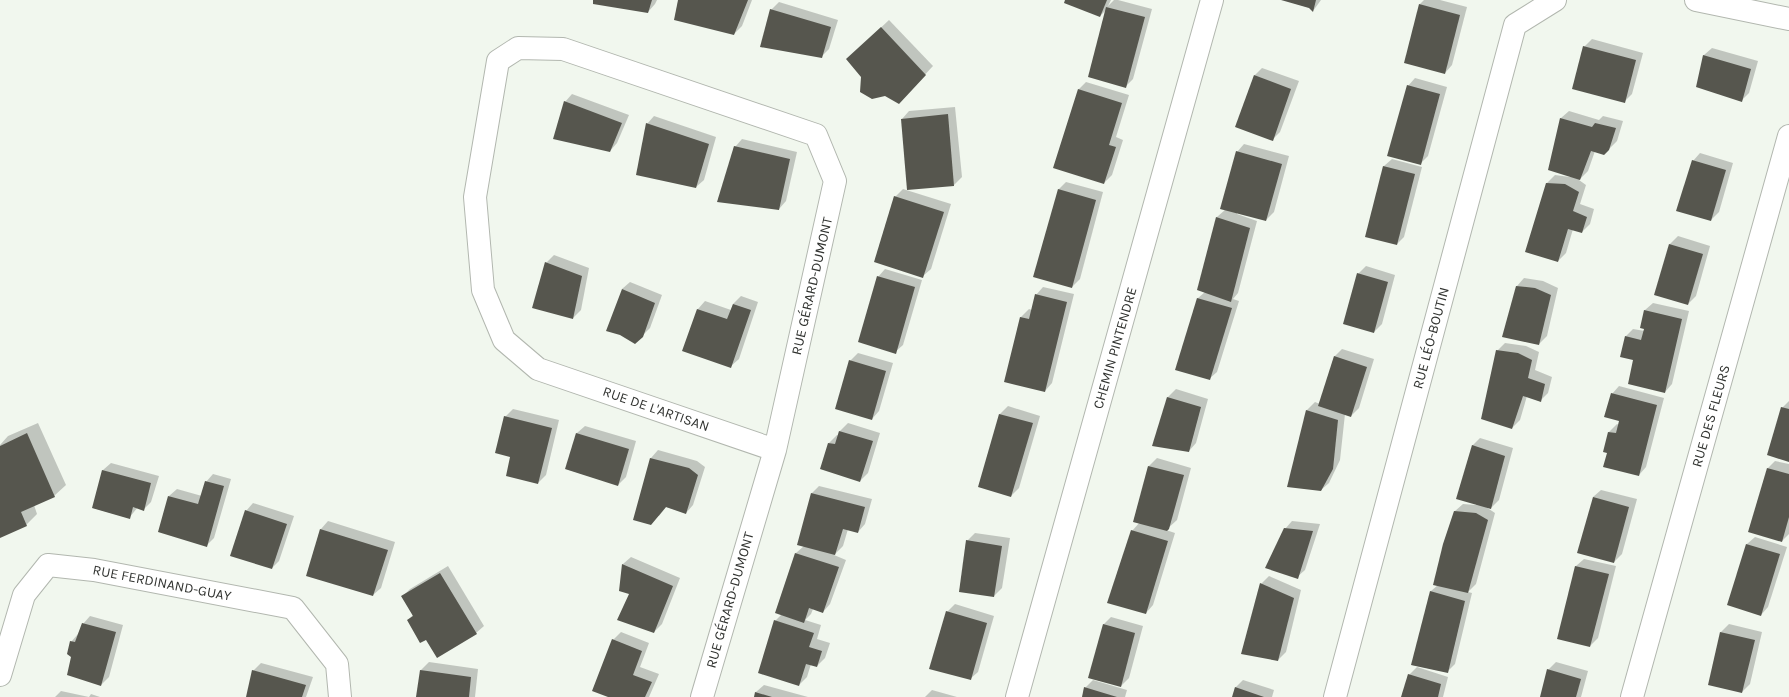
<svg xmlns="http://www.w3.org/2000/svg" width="1789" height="697" font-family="Karla,sans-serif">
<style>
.shadow{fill:#0003}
.building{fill:#56564e}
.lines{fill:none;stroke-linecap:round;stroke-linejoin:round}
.street-casing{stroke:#b2b7af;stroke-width:24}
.secondary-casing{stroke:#b2b7af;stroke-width:24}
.street{stroke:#fff;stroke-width:22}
.secondary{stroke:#fff;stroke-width:22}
.labels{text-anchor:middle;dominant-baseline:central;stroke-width:4;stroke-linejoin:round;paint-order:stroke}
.street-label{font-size:14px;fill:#313330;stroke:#fff}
</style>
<rect width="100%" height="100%" fill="#f1f7ee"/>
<g class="shadow">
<polygon points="594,0 657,0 655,4 648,12"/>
<polygon points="679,0 752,0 742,26 734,34"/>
<polygon points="1066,0 1111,0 1108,6 1114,0 1118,0 1152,9 1133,79 1126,86 1107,9 1100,16"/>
<polygon points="1284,0 1321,0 1313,11 1310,8"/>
<polygon points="1424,0 1440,0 1467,7 1452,65 1445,73 1420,4"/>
<polygon points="779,2 838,20 829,49 821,57 771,10"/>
<polygon points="889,20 933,66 906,95 862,76 855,52"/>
<polygon points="1592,39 1643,53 1632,94 1624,102 1584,47"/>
<polygon points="1712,48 1758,61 1749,93 1741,101 1697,86 1704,55"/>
<polygon points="1262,68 1299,81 1280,132 1272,140 1255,75"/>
<polygon points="1415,78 1447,87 1428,156 1420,164 1408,86"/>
<polygon points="1086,82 1129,95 1116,137 1123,140 1112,175 1104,183 1079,89"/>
<polygon points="572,94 629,115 617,143 610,151 565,102"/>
<polygon points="955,107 962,177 954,185 908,189 902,119 909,111"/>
<polygon points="1569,111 1599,120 1603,116 1623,121 1617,141 1604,154 1595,151 1588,171 1579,180 1586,185 1580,204 1594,209 1590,224 1582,232 1573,229 1566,253 1558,261 1547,183 1555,175 1570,177 1561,118"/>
<polygon points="654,116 716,137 704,180 696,187 647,124"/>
<polygon points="742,139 797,152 786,201 779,209 735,147"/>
<polygon points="1244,144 1289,156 1274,212 1266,220 1237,212 1237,214 1257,221 1238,293 1233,299 1239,301 1217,372 1209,379 1176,369 1198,298 1205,292 1217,217 1226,209 1237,152"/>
<polygon points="1700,153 1733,163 1719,212 1711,220 1693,161"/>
<polygon points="1392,159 1422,167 1404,237 1397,244 1384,166"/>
<polygon points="1066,182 1103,192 1080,279 1072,287 1059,189"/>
<polygon points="903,189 951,204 931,269 923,276 895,197"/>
<polygon points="1678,236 1710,246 1696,296 1688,304 1655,294 1670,244"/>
<polygon points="554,255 589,268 581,310 573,318 546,263"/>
<polygon points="1366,266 1395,275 1382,324 1374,332 1358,274"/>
<polygon points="885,269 922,280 903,345 895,352 878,277"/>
<polygon points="1524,278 1543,281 1558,288 1547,336 1539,344 1517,286"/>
<polygon points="630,282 662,295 650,328 635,343 622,289"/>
<polygon points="1043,287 1074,294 1052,383 1045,391 1006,381 1021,317 1029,309 1032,310 1036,295"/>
<polygon points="741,296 758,302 739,359 731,366 684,350 698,309 705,301 731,310 733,304"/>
<polygon points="1653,303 1689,311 1672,384 1665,392 1635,359 1626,336 1633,329 1645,331 1645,328 1641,327 1645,310"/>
<polygon points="1505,343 1526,346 1539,352 1535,370 1552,377 1548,393 1540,401 1527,396 1520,420 1512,428 1497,351"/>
<polygon points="1342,349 1374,359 1359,408 1351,416 1345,414 1340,460 1329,483 1321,490 1288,486 1307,410 1315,402 1320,404 1334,357"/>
<polygon points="858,353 893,363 879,411 872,419 850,361"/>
<polygon points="1619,386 1664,398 1646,467 1639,475 1608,452 1604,451 1609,432 1617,424 1619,425 1620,420 1612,394"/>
<polygon points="1176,389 1208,399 1196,443 1189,451 1153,445 1168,397"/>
<polygon points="1789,401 1789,461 1782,408"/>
<polygon points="1008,406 1040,416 1019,488 1011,496 979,486 1000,414"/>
<polygon points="513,409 559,420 546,475 538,483 512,456 505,417"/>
<polygon points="38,423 66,485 54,496 34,505 37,514 26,525 0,537 0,445 8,436"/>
<polygon points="848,423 880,433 868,473 860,481 829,443 837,435 839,436 840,431"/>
<polygon points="585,426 636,441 626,477 618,485 566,469 577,433"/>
<polygon points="1480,438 1513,448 1499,500 1491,508 1486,507 1495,513 1476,584 1468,592 1472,593 1455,664 1447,672 1412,665 1431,591 1438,585 1455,511 1463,504 1476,505 1472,446"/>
<polygon points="658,450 697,461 705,467 693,505 686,513 666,507 659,516 634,519 651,458"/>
<polygon points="1157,458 1191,468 1177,520 1166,530 1175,533 1153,605 1146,613 1132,531 1140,522 1134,521 1149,466"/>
<polygon points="1775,461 1789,464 1789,534 1782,541 1768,468"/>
<polygon points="111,463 159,476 151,502 144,509 138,507 129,518 93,508 103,470"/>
<polygon points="213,474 231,479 214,538 206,546 169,496 177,489 202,496 206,482"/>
<polygon points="819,486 872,499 865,524 858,532 848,529 843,546 834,555 846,560 830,604 823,612 813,609 811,614 805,620 821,625 817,639 830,643 825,658 817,666 811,664 807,677 799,685 775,621 782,614 776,612 796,553 804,546 812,493"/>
<polygon points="1601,490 1637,499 1622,554 1614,562 1593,497"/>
<polygon points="253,503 294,516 279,561 272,568 246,511"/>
<polygon points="328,521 395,542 381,588 373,595 307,575 321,529"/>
<polygon points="1292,521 1320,524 1305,570 1297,577 1285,529"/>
<polygon points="975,533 1010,538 1002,588 994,596 960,591 967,541"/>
<polygon points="1755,537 1787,547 1768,607 1761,615 1747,544"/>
<polygon points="631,557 680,578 662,624 654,632 630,593 623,564"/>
<polygon points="1584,559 1616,566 1598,638 1590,646 1576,566"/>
<polygon points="448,566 484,626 476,633 408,620 413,615 403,596 410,589"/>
<polygon points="1269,576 1301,590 1286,652 1278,660 1261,584"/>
<polygon points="955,604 994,616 978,672 970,679 947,612"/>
<polygon points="90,616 123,625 109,677 101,685 72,656 71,642 78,634 83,624"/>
<polygon points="1111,617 1143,626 1129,678 1121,686 1103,625"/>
<polygon points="1729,624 1762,632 1750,684 1742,692 1709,684 1721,632"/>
<polygon points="621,632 649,643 640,667 659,674 649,697 611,697 613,640"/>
<polygon points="429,662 478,669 475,697 417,697 421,670"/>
<polygon points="1556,662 1588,671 1581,697 1541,697 1548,670"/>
<polygon points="261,663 313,677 306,697 247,697 253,671"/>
<polygon points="1417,667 1448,677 1443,697 1402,697 1409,675"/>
<polygon points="1093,680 1127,690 1125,697 1083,697 1085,688"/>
<polygon points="1243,680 1274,690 1272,697 1233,697 1236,687"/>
<polygon points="764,685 808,697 755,697 756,692"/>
<polygon points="932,690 957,697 925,697"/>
<polygon points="61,691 89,697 91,694 100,697 55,697"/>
</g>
<g class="building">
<polygon points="593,0 652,0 648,13 593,4"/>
<polygon points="678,0 748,0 734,35 674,20"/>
<polygon points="1065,0 1107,0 1100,17 1064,3"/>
<polygon points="1281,0 1316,0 1313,12 1309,8"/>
<polygon points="1419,4 1460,15 1445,74 1404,63"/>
<polygon points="1106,7 1145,17 1126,88 1088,77"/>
<polygon points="770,9 831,27 822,58 760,47"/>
<polygon points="881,27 926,75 899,104 885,96 872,99 860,92 861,77 846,59"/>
<polygon points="1583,46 1636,60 1625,103 1572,89"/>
<polygon points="1703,55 1751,69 1742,102 1696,87"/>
<polygon points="1254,75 1291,89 1273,141 1235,127"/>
<polygon points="1407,85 1440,94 1421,165 1387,156"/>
<polygon points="1078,89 1122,103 1109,145 1116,147 1104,184 1053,168"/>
<polygon points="564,101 622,123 610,152 553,139"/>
<polygon points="948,114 954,186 907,190 901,119"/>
<polygon points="1560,118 1592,127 1595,123 1616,128 1609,150 1604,155 1591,151 1580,180 1548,170"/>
<polygon points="646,123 709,144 696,188 636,175"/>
<polygon points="734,146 790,159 779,210 717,202"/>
<polygon points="1236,151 1282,164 1266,221 1220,209"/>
<polygon points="1692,160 1726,170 1711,221 1676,211"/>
<polygon points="1383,166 1415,174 1397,245 1365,237"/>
<polygon points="1546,183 1565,184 1579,192 1573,211 1587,217 1582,233 1568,229 1558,262 1525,252"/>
<polygon points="1058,189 1096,200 1072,288 1033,277"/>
<polygon points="894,196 944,212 923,278 874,262"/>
<polygon points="1216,217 1250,228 1231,302 1197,290"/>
<polygon points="1669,244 1703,254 1688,305 1654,295"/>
<polygon points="545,262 582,276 573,319 532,308"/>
<polygon points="1357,273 1388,282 1374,333 1343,324"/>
<polygon points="877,276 915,287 896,354 858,342"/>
<polygon points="1516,286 1535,288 1551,295 1539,345 1502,337"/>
<polygon points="622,289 655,303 643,337 635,344 620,335 606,331"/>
<polygon points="1035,294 1067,302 1045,392 1004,382 1020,317 1029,319"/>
<polygon points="1197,298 1232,308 1210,380 1175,370"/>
<polygon points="733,304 751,310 731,368 682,351 697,309 727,319"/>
<polygon points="1644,310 1682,319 1665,393 1628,384 1633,360 1620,357 1625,336 1641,340 1644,329 1640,328"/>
<polygon points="1496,350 1518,353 1532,360 1528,378 1545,384 1541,402 1523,396 1512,429 1481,419"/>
<polygon points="1334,356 1367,367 1351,417 1318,406"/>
<polygon points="849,360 886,371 872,420 835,409"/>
<polygon points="1611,393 1657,405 1639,476 1603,467 1607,453 1603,452 1608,432 1616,433 1619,421 1604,417"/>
<polygon points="1167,397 1201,407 1189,452 1152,446"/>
<polygon points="1781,407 1789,409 1789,462 1767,455"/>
<polygon points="1306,410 1338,420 1333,469 1321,491 1287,487"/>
<polygon points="999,414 1033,423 1011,497 978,487"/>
<polygon points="504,416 552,428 538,484 506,476 510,457 495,453"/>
<polygon points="839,431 873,441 860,482 820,469 828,443 835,444"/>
<polygon points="27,433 55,497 21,512 27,526 0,538 0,446"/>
<polygon points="576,433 629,449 618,486 565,469"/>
<polygon points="1472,445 1505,456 1491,509 1456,499"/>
<polygon points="650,458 689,468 698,475 686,514 666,507 651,525 633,520"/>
<polygon points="1148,466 1184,475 1169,529 1167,531 1133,522"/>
<polygon points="1767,468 1789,474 1789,517 1782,542 1748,532"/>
<polygon points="102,470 151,483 144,511 133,507 130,519 92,508"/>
<polygon points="205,481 224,486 207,547 158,532 168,496 198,504"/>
<polygon points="811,493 865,507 858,533 843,529 835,555 797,545"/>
<polygon points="1593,497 1629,507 1614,563 1577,553"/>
<polygon points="245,510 287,524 272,569 230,556"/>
<polygon points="1454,511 1476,513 1488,520 1468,593 1433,585 1443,544"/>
<polygon points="1284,528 1313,531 1298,579 1265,568"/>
<polygon points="320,529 388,550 373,596 306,576"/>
<polygon points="1131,530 1168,541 1146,614 1107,603"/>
<polygon points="966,540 1002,546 994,597 959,592"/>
<polygon points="1746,544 1780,554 1761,616 1727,605"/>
<polygon points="795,553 839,567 823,613 809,608 804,623 775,613"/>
<polygon points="622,564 673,586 654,633 617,620 629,594 619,591"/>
<polygon points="1575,566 1609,574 1590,647 1557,639"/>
<polygon points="440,573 477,634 437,658 426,640 420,643 407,620 413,616 401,596"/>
<polygon points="1260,583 1294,598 1278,661 1241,654"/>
<polygon points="1430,591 1465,601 1448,673 1411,665"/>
<polygon points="946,611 987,623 971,680 929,669"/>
<polygon points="774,620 814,633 809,647 822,651 817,667 806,664 799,686 758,673"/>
<polygon points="82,623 116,632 101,686 67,675 71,657 67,654 70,641 75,642"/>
<polygon points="1103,624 1135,633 1121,687 1088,678"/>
<polygon points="1720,632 1755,640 1742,693 1708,685"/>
<polygon points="612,639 642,651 633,675 652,682 645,697 608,697 592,691"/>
<polygon points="1547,669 1581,679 1576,697 1540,697"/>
<polygon points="252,670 306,685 302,697 246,697"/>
<polygon points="420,670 471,677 469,697 416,697"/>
<polygon points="1408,674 1441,684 1438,697 1401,697"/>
<polygon points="1084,687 1117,697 1082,697"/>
<polygon points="1235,687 1264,697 1232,697"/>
<polygon points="755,692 772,697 754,697"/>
</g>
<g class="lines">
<defs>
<g id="street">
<polyline points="1696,0 1789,19"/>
<polyline points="0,675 24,595 48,565 94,570 293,608 337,664 340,697"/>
<polyline points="702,697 775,450 835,181 816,135 563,49 518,48 498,61 475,197 483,290 504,340 538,369 775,450"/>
<polyline points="1335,697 1515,25 1555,0"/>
<polyline points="1632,697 1789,136"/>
</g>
<polyline id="secondary" points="1017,697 1212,0"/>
</defs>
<use href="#street" class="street-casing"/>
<use href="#secondary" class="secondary-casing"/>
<use href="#street" class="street"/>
<use href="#secondary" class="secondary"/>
</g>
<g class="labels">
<g class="street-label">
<text transform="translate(812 286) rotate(-77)">RUE GÉRARD-DUMONT</text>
<text transform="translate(1431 338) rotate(-75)">RUE LÉO-BOUTIN</text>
<text transform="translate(1115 348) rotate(-74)">CHEMIN PINTENDRE</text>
<text transform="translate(656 409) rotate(19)">RUE DE L'ARTISAN</text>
<text transform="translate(1711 416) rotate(-74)">RUE DES FLEURS</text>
<text transform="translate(162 583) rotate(11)">RUE FERDINAND-GUAY</text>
<text transform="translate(730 600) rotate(-74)">RUE GÉRARD-DUMONT</text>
</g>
</g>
</svg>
